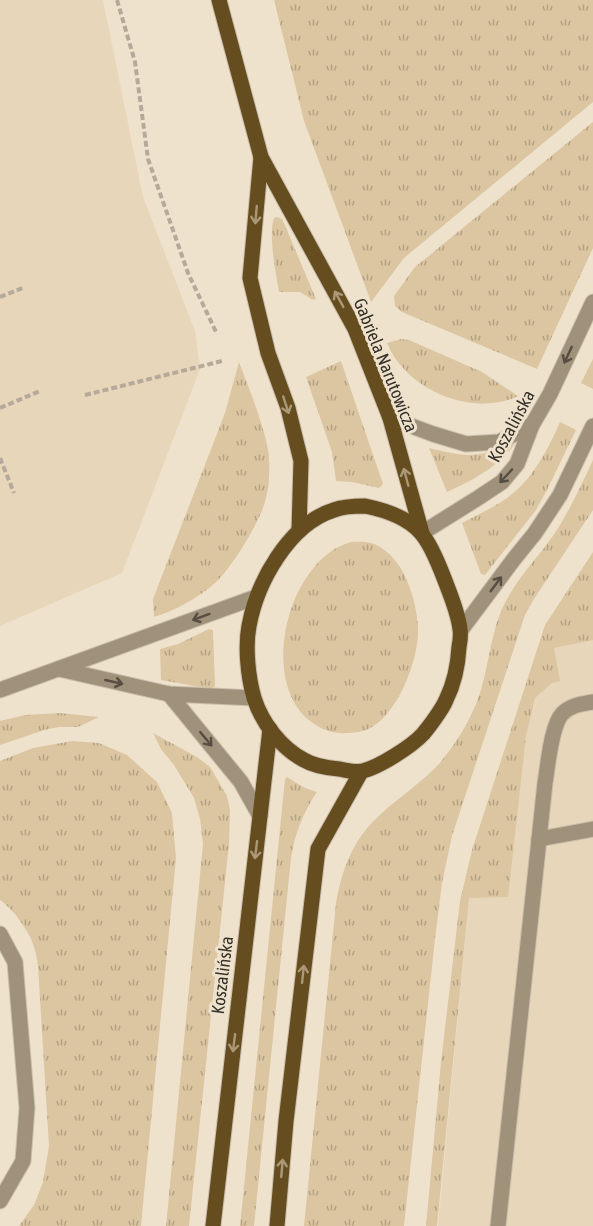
<svg xmlns="http://www.w3.org/2000/svg" width="593" height="1226" font-family="'Asap Condensed',sans-serif">
<style>
.built{fill:#e7d6ba}
.grass{fill:url(#grass-tufts)}
.lines{fill:none;stroke-linecap:round;stroke-linejoin:round}
.minor-casing{stroke:#cabfac;stroke-width:17}
.major-casing{stroke:#cabfac;stroke-width:17}
.path{stroke:#b5aa9a;stroke-width:4;stroke-dasharray:6 3;stroke-linecap:butt}
.minor{stroke:#9f917a;stroke-width:15}
.major{stroke:#654d20;stroke-width:15}
.oneway{stroke:#aa9876}
.oneway2{stroke:#564e42}
.labels{text-anchor:middle;dominant-baseline:central;stroke-width:6;stroke-linejoin:round;paint-order:stroke}
.street-label{font-size:18px;fill:#37322a;stroke:#efe2cd}
</style>
<defs>
<pattern id="grass-tufts" width="24" height="20" patternUnits="userSpaceOnUse" patternTransform="scale(1.5)"><rect width="24" height="20" fill="#dcc6a1"/><path d="M3 7l-1-3M5 7V3M7 7l1-3M15 17l-1-3M17 17v-4M19 17l1-3" fill="none" stroke="#b3a183"/></pattern>
</defs>
<rect width="100%" height="100%" fill="#efe2cd"/>
<g class="built">
<polygon points="0,0 103,0 143,197 195,331 200,369 122,573 0,626"/>
<polygon points="593,572 593,1226 438,1226 469,897 554,630"/>
</g>
<g class="grass">
<polygon points="274,0 593,0 593,102 404,258 371,302 304,121"/>
<polygon points="593,122 593,248 537,369 402,312 395,306 394,296 415,267"/>
<path d="M 277,217 L 282,219 L 284,223 L 316,299 L 313,300 L 300,292 L 279,292 C 276,274 268,234 274,218 Z"/>
<path d="M 401,339 L 409,340 L 482,372 L 518,396 C 472,418 406,390 387,343 Z"/>
<polygon points="593,359 593,389 581,383"/>
<polygon points="341,361 383,484 379,488 352,482 336,481 332,452 306,377"/>
<path d="M 239,362 C 249,388 259,413 266,440 C 267,446 269,452 269,458 C 270,474 269,492 263,508 C 255,529 231,569 214,584 C 196,599 176,610 154,617 L 153,599 L 225,413 Z"/>
<path d="M 560,422 L 576,430 L 547,490 L 536,510 L 485,575 L 481,574 L 462,523 C 477,515 493,508 507,498 C 533,479 547,451 560,422 Z"/>
<path d="M 513,443 L 514,445 C 496,468 474,480 447,492 L 429,448 C 465,457 478,459 513,443 Z"/>
<path d="M 593,460 L 593,510 L 534,599 L 525,615 L 452,836 L 442,883 L 435,939 L 404,1226 L 304,1226 L 336,903 C 340,880 346,859 359,839 C 379,809 413,791 438,765 C 447,755 455,743 462,732 C 470,718 478,702 482,686 C 489,661 491,636 501,611 C 514,581 537,559 555,533 C 570,510 581,485 593,460 Z"/>
<path d="M 351,542 C 359,542 367,541 374,544 C 404,556 417,600 418,629 C 419,660 397,718 366,730 C 361,732 354,733 348,733 C 334,734 321,730 310,721 C 258,680 288,559 351,542 Z"/>
<polygon points="593,552 593,640 554,648 560,681 552,683 535,698 526,736 508,897 469,898 437,1226 426,1226 441,1062 460,901 472,850 545,625"/>
<polygon points="209,629 213,630 215,686 211,689 161,680 160,649 178,644"/>
<polygon points="60,713 99,717 78,727 59,727 44,730 0,745 0,721 25,715"/>
<polygon points="153,733 197,757 210,767 227,796 230,810 229,844 189,1226 166,1226 203,844 200,819 194,798 174,765 161,749"/>
<path d="M 72,741 L 99,743 L 127,755 L 157,782 L 172,813 L 176,858 L 141,1226 L 19,1226 L 34,1205 L 43,1182 L 49,1146 L 38,966 C 37,960 36,953 34,947 C 30,932 13,909 0,900 L 0,761 L 33,748 Z"/>
<path d="M 287,777 L 303,787 L 317,792 C 303,813 295,833 291,858 L 254,1226 L 240,1226 L 285,779 Z"/>
</g>
<g class="lines">
<defs>
<g id="minor">
<polyline points="390,418 433,434 466,444 499,442 532,425"/>
<polyline points="422,533 478,498 502,482 517,464 532,425 550,394 593,302"/>
<polyline points="461,630 514,559 535,533 560,495 593,426"/>
<polyline points="59,669 169,694 254,698"/>
<polyline points="0,690 256,597"/>
<polyline points="169,694 241,782 260,816"/>
<polyline points="539,839 593,829"/>
<polyline points="0,934 15,962 27,1108 23,1161 0,1201"/>
<path d="M 498,1226 L 545,783 C 548,766 551,726 562,714 C 570,705 582,704 593,702"/>
</g>
<g id="major">
<polyline points="219,0 261,157 355,329 390,418 422,533"/>
<polyline points="261,157 250,278 268,353 288,408 301,461 299,531"/>
<path d="M 365,506 C 385,510 407,517 421,533 C 430,543 439,565 444,578 C 450,594 458,612 460,629 C 461,635 460,642 459,647 C 458,665 454,684 446,700 C 443,708 429,727 423,734 C 412,746 378,768 362,771 C 355,773 346,770 339,769 C 328,768 314,766 304,760 C 281,748 262,723 254,698 C 248,677 245,647 249,626 C 257,582 289,524 334,510 C 344,506 355,506 365,506 Z"/>
<polyline points="213,1226 270,729"/>
<polyline points="277,1226 286,1121 318,849 361,772"/>
</g>
</defs>
<use href="#minor" class="minor-casing"/>
<use href="#major" class="major-casing"/>
<g class="path">
<polyline points="117,0 135,62 148,159 188,273 217,334"/>
<polyline points="0,297 25,287"/>
<polyline points="85,395 222,361"/>
<polyline points="0,408 40,391"/>
<polyline points="0,458 14,493"/>
</g>
<use href="#minor" class="minor"/>
<use href="#major" class="major"/>
</g>
<defs><path id="oneway-shaft" d="M-6 0H5M1.5-3L5.5 0L1.5 3" fill="none" stroke-width="1.6" stroke-linecap="round" stroke-linejoin="round" transform="scale(1.5)"/></defs>
<g class="oneway">
<use href="#oneway-shaft" transform="translate(256 215) rotate(95)"/>
<use href="#oneway-shaft" transform="translate(339 299) rotate(-119)"/>
<use href="#oneway-shaft" transform="translate(286 405) rotate(72)"/>
<use href="#oneway-shaft" transform="translate(406 477) rotate(-105)"/>
<use href="#oneway-shaft" transform="translate(256 850) rotate(97)"/>
<use href="#oneway-shaft" transform="translate(303 974) rotate(-84)"/>
<use href="#oneway-shaft" transform="translate(234 1043) rotate(97)"/>
<use href="#oneway-shaft" transform="translate(282 1168) rotate(-85)"/>
</g>
<g class="oneway2">
<use href="#oneway-shaft" transform="translate(568 355) rotate(115)"/>
<use href="#oneway-shaft" transform="translate(506 476) rotate(133)"/>
<use href="#oneway-shaft" transform="translate(496 584) rotate(-53)"/>
<use href="#oneway-shaft" transform="translate(201 617) rotate(160)"/>
<use href="#oneway-shaft" transform="translate(114 682) rotate(13)"/>
<use href="#oneway-shaft" transform="translate(206 739) rotate(50)"/>
</g>
<g class="labels">
<g class="street-label">
<text transform="translate(386 365) rotate(68)">Gabriela Narutowicza</text>
<text transform="translate(511 426) rotate(-62)">Koszalińska</text>
<text transform="translate(222 975) rotate(-83)">Koszalińska</text>
</g>
</g>
</svg>
